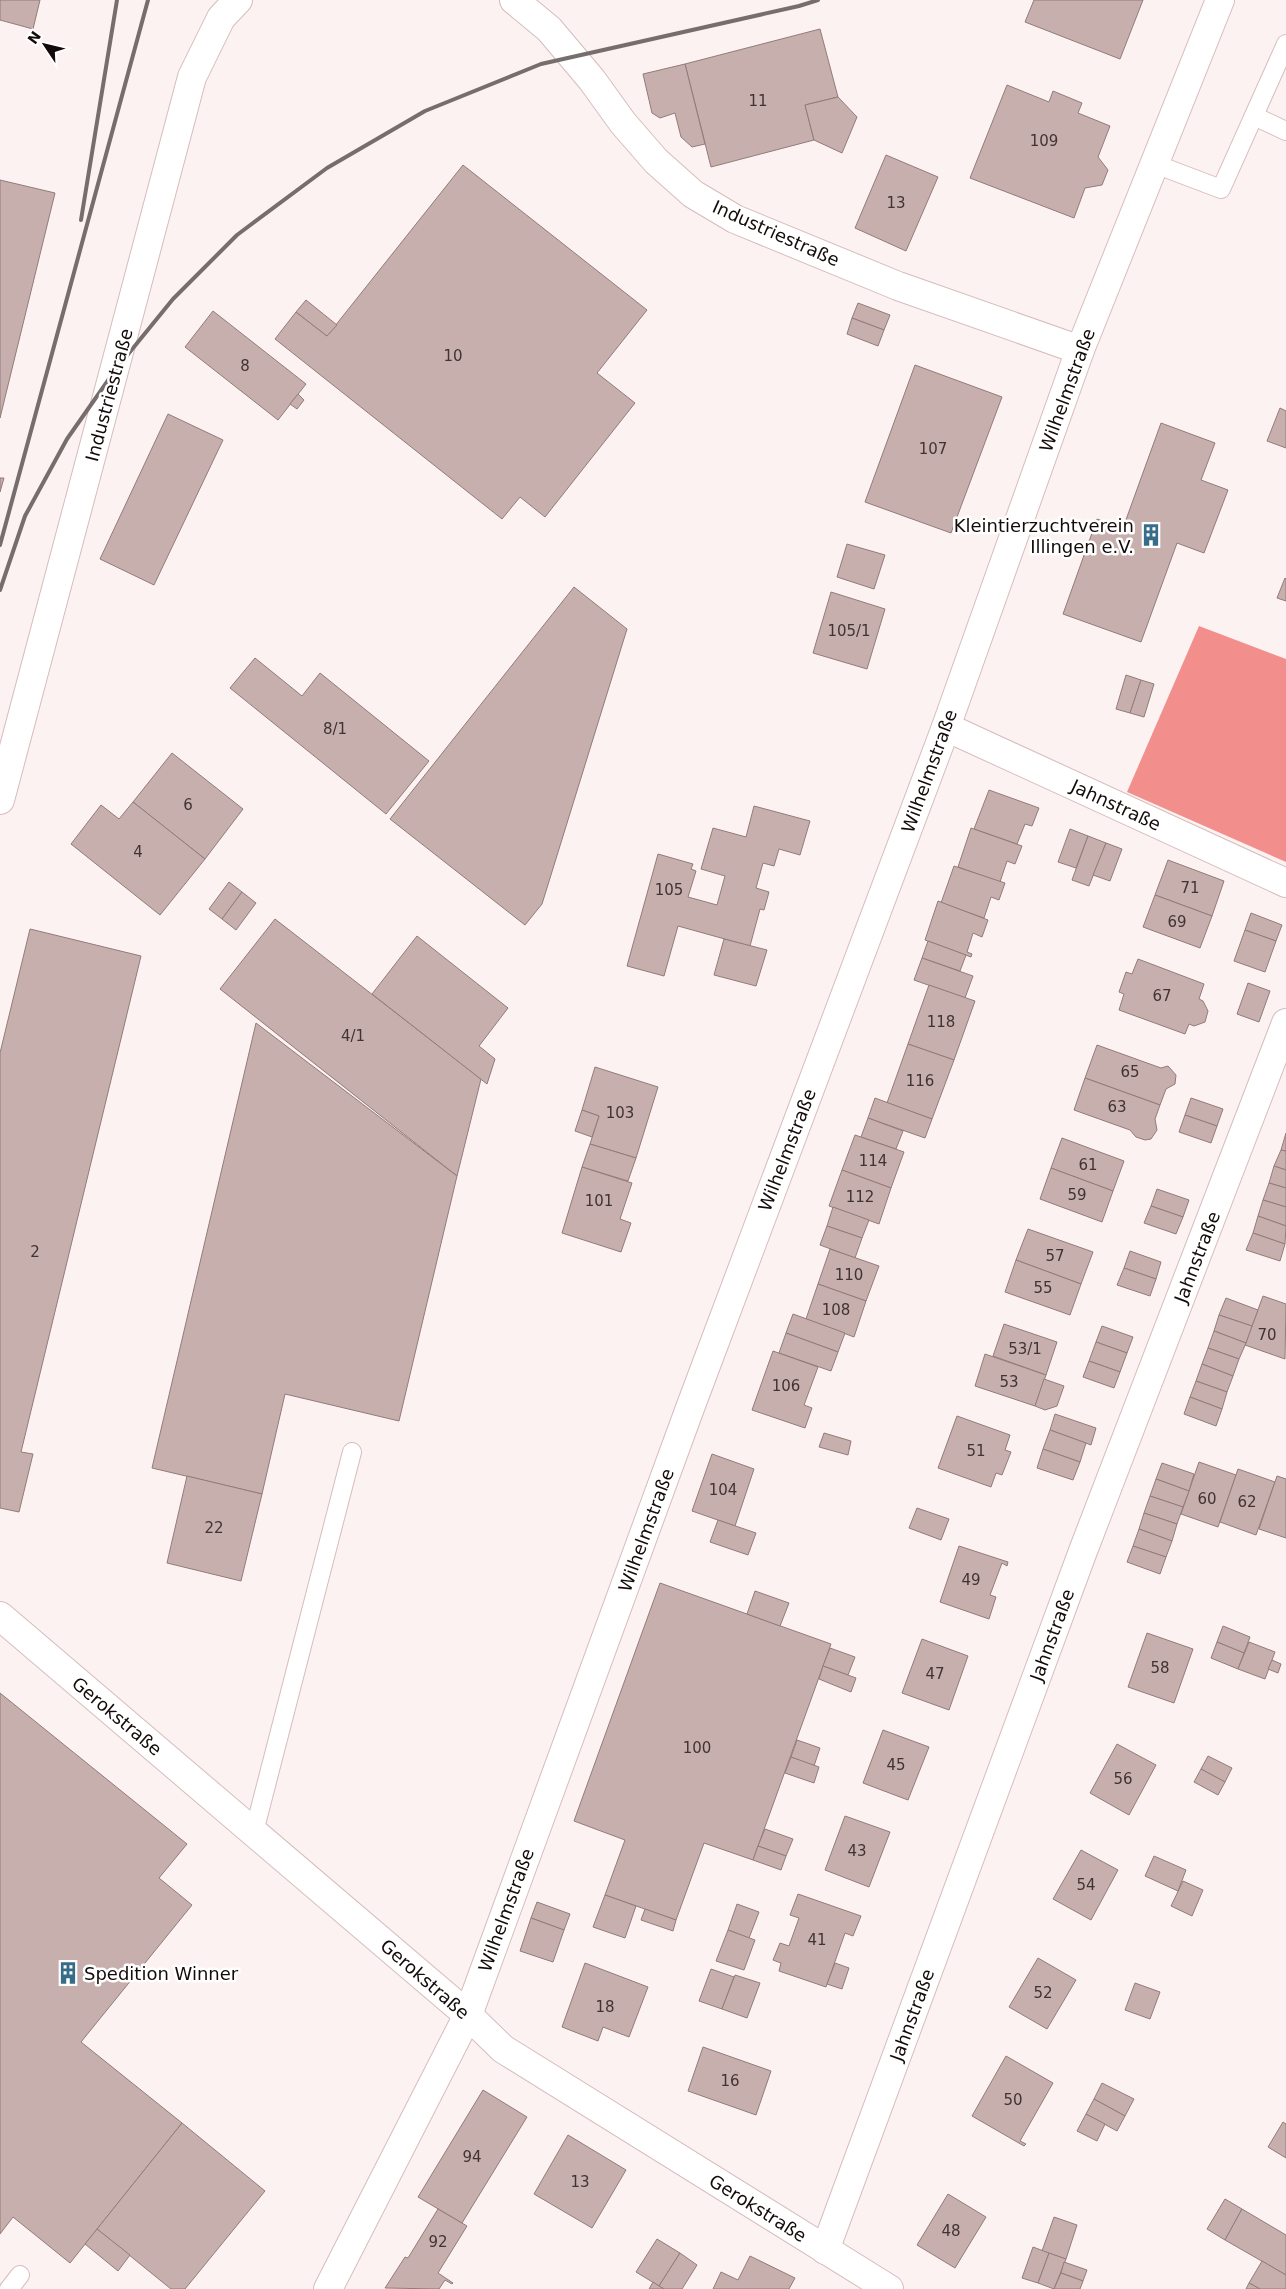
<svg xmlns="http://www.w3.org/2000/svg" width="1286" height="2289" font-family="'DejaVu Sans',sans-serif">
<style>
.forest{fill:#f28f8c}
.building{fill:#c7afad;stroke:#927b79}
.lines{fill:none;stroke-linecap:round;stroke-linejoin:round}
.service-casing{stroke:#d6bdbc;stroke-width:20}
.minor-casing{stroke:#d6bdbc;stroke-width:30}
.service{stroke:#fff;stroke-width:18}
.minor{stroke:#fff;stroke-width:28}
.rail{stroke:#766e6d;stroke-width:4}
.labels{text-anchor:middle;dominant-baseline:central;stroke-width:5;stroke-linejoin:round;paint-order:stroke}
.number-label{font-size:15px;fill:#403433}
.street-label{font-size:18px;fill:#130b0a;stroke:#fff}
.poi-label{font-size:18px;fill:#130b0a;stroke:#fff;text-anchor:end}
</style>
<rect width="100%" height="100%" fill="#fcf2f1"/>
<polygon class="forest" points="1199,626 1286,659 1286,862 1127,792"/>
<g class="building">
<polygon points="0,0 40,0 33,29 0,20"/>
<polygon points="1034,0 1143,0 1120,59 1025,22"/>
<polygon points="820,29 838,97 805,105 814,140 711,167 685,64"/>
<polygon points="685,64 705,144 692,147 681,137 675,113 660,118 652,113 643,74"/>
<polygon points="1007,85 1049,102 1053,91 1082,103 1078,113 1110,126 1098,157 1108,170 1102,185 1085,188 1074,218 970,178"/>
<polygon points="838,97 857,117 842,153 814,140 805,105"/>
<polygon points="886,155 938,177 906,251 855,228"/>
<polygon points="463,165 647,310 597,373 635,403 545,517 520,497 502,519 275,339 296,312 327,336"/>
<polygon points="0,180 55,193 0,418"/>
<polygon points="306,300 337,325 327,336 296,312"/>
<polygon points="858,303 890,315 884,330 852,318"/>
<polygon points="213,311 306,384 278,420 185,347"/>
<polygon points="852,318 884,330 878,346 847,334"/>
<polygon points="915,365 1002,397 951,533 865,502"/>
<polygon points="298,394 304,400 297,409 290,404"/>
<polygon points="1280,408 1286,411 1286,448 1267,441"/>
<polygon points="168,414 223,440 154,585 100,559"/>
<polygon points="1161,423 1215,443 1201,480 1228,490 1204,553 1177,543 1141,642 1063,614 1097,519 1123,528"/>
<polygon points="0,478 4,478 0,492"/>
<polygon points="847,544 885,555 874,589 837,577"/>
<polygon points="1285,578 1286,579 1286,601 1277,598"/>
<polygon points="574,587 627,629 542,904 525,925 390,819"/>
<polygon points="831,592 885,609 867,669 813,653"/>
<polygon points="255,658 302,696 320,673 429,761 386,814 230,688"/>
<polygon points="1126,675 1141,680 1130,713 1116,709"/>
<polygon points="1141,680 1154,684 1144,717 1130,713"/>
<polygon points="172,753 243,809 205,859 133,802"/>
<polygon points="989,790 1039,808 1032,826 1025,824 1017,844 974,829"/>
<polygon points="133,802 205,859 160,915 71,844 101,805 119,819"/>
<polygon points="754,806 810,821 800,855 779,849 774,866 763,863 756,888 769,892 764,910 760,909 750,946 678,926 664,976 627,966 658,854 693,864 691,869 696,871 688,897 717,905 725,876 701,869 713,828 746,837"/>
<polygon points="971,828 1022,846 1015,864 1007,861 1000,882 958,867"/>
<polygon points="1070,829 1088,836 1076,868 1058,862"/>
<polygon points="1088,836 1106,843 1089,886 1072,880"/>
<polygon points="1106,843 1122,849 1110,881 1093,875"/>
<polygon points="1168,860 1224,881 1212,916 1155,895"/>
<polygon points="954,866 1005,883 999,900 991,897 984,918 941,903"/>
<polygon points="229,882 242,892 222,919 209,909"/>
<polygon points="242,892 256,903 236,930 222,919"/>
<polygon points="1155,895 1212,916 1200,948 1143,927"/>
<polygon points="938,901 988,920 982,937 973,933 967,952 972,954 971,957 925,940"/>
<polygon points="1251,913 1282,925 1276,941 1245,930"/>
<polygon points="275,919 481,1079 457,1176 220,989"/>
<polygon points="30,929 141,956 21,1452 33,1454 19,1512 0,1508 0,1053"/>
<polygon points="1245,930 1276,941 1265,972 1234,961"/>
<polygon points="417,936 508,1008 479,1046 495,1059 487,1084 372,994"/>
<polygon points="724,939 767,950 756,986 714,975"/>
<polygon points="928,941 966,955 960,971 922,958"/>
<polygon points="922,958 973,976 965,998 914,980"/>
<polygon points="1138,959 1204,984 1199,999 1203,1001 1208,1011 1205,1022 1194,1026 1189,1024 1185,1034 1119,1010 1124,994 1119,992 1126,972 1132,974"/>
<polygon points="1248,983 1270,991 1259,1022 1237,1014"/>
<polygon points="929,985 975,1001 954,1060 908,1044"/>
<polygon points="256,1023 457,1176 399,1421 285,1394 262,1494 152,1468"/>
<polygon points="908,1044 954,1060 932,1119 887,1103"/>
<polygon points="1097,1045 1161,1068 1168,1066 1176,1075 1175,1084 1166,1089 1160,1105 1085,1078"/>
<polygon points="595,1067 658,1087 636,1158 590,1144 599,1116 582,1110"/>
<polygon points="1085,1078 1160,1105 1155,1119 1157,1130 1151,1139 1145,1140 1136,1137 1130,1130 1074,1110"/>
<polygon points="875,1098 932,1119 925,1138 868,1118"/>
<polygon points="1191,1098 1223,1109 1217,1126 1185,1115"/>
<polygon points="582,1110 599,1116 592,1137 575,1131"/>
<polygon points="1185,1115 1217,1126 1211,1143 1179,1132"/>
<polygon points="868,1118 903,1131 896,1149 861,1137"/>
<polygon points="1286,1133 1286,1151 1281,1150"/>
<polygon points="855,1135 904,1152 891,1188 842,1170"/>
<polygon points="1062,1138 1124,1161 1113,1191 1051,1168"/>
<polygon points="590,1144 636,1158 628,1181 582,1167"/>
<polygon points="1281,1150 1286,1151 1286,1170 1274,1166"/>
<polygon points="1274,1166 1286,1170 1286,1188 1269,1183"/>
<polygon points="582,1167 632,1183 620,1219 631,1223 621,1252 562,1233"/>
<polygon points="1051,1168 1113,1191 1102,1222 1040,1199"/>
<polygon points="842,1170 891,1188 879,1224 829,1206"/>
<polygon points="1269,1183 1286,1188 1286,1207 1263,1200"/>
<polygon points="1157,1189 1189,1200 1183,1217 1151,1206"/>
<polygon points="1263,1200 1286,1207 1286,1226 1258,1216"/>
<polygon points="1151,1206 1183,1217 1176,1234 1144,1223"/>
<polygon points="833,1207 869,1220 862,1238 827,1226"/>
<polygon points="1258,1216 1286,1226 1285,1244 1253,1233"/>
<polygon points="827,1226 862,1238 855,1258 820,1245"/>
<polygon points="1028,1229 1093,1252 1081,1284 1016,1260"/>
<polygon points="1253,1233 1285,1244 1280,1261 1246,1250"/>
<polygon points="830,1249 879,1266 866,1301 818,1284"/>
<polygon points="1130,1251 1161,1262 1156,1279 1124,1268"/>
<polygon points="1016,1260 1081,1284 1070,1315 1005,1292"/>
<polygon points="1124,1268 1156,1279 1150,1296 1117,1285"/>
<polygon points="818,1284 866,1301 854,1337 806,1319"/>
<polygon points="1263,1296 1286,1304 1285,1359 1245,1345"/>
<polygon points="1226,1298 1258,1310 1252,1326 1219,1315"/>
<polygon points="793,1314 845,1333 838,1352 786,1333"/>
<polygon points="1219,1315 1252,1326 1246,1343 1214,1331"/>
<polygon points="1004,1324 1057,1342 1046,1375 993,1356"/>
<polygon points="1102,1326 1133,1337 1127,1353 1096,1342"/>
<polygon points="1214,1331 1246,1343 1239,1359 1208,1348"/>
<polygon points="786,1333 838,1352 831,1371 779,1353"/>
<polygon points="1096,1342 1127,1353 1120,1372 1089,1361"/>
<polygon points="1208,1348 1239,1359 1233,1376 1202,1364"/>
<polygon points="773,1351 818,1367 804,1405 812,1408 805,1428 752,1410"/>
<polygon points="985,1354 1046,1375 1035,1406 975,1386"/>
<polygon points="1089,1361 1120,1372 1114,1388 1083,1377"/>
<polygon points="1202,1364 1233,1376 1227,1392 1196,1381"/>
<polygon points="1044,1379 1064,1386 1057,1406 1045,1410 1035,1406"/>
<polygon points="1196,1381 1227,1392 1222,1409 1190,1397"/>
<polygon points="1190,1397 1222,1409 1216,1426 1184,1414"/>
<polygon points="1055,1414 1096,1428 1091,1445 1050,1430"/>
<polygon points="957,1416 1010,1435 1005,1450 1011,1452 1002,1475 996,1473 991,1487 938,1468"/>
<polygon points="1050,1430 1086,1443 1080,1462 1043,1449"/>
<polygon points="824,1433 851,1441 848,1455 819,1447"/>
<polygon points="1043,1449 1080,1462 1073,1480 1037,1468"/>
<polygon points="712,1454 754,1469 735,1526 692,1511"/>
<polygon points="1199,1462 1236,1475 1218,1527 1181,1514"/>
<polygon points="1162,1463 1194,1474 1189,1491 1156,1479"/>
<polygon points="1238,1469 1275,1482 1256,1535 1220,1522"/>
<polygon points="187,1476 262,1494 241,1581 167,1563"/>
<polygon points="1277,1476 1286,1479 1286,1538 1259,1529"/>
<polygon points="1156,1479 1189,1491 1183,1507 1150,1496"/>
<polygon points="1150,1496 1183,1507 1177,1524 1144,1513"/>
<polygon points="917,1508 949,1519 941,1540 909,1528"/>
<polygon points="1144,1513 1177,1524 1172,1541 1139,1529"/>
<polygon points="718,1520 756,1533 748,1555 710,1542"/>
<polygon points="1139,1529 1172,1541 1166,1557 1133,1546"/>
<polygon points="959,1546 1008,1562 1007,1566 1002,1563 990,1595 996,1597 989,1619 940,1602"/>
<polygon points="1133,1546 1166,1557 1160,1574 1127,1562"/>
<polygon points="660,1583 831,1644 753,1860 704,1843 676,1920 605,1895 625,1840 574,1821"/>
<polygon points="755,1591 789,1603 780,1626 747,1614"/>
<polygon points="1223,1626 1250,1637 1244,1653 1217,1642"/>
<polygon points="1147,1633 1193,1649 1174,1703 1128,1687"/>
<polygon points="922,1639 968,1656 949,1710 902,1693"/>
<polygon points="1217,1642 1244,1653 1238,1669 1211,1658"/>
<polygon points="1249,1642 1275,1652 1265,1679 1238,1669"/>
<polygon points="830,1648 855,1657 848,1675 823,1666"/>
<polygon points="1272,1660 1281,1664 1278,1673 1268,1669"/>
<polygon points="823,1666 856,1678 851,1692 819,1679"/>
<polygon points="0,1693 187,1844 159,1878 192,1905 81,2042 182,2123 70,2263 13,2217 0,2234"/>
<polygon points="883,1730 929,1747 908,1800 863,1783"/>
<polygon points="797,1740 820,1748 814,1766 791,1757"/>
<polygon points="1117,1744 1156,1765 1129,1815 1090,1793"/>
<polygon points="1208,1756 1232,1768 1225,1782 1201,1769"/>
<polygon points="791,1757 819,1767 814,1783 785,1773"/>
<polygon points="1201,1769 1225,1782 1218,1795 1194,1782"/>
<polygon points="845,1816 890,1832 869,1887 825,1870"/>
<polygon points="765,1829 793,1839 786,1856 758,1846"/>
<polygon points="758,1846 786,1856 781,1870 753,1860"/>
<polygon points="1081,1850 1118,1870 1091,1920 1053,1899"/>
<polygon points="1154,1856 1186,1870 1178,1891 1145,1876"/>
<polygon points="1183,1881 1203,1890 1192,1916 1171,1906"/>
<polygon points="798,1894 861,1916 853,1936 845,1933 826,1987 779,1971 781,1963 773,1960 780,1943 789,1946 799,1918 790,1915"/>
<polygon points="605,1895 636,1906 625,1938 593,1927"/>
<polygon points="537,1902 570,1914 564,1930 531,1918"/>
<polygon points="737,1904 759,1912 749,1938 728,1930"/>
<polygon points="645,1909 676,1920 673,1931 641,1920"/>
<polygon points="531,1918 564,1930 553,1962 520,1951"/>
<polygon points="728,1930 755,1940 744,1970 716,1961"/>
<polygon points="1038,1958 1076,1980 1047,2029 1009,2007"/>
<polygon points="585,1963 648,1987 629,2037 603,2027 598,2041 562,2027"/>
<polygon points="835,1963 849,1968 842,1989 827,1984"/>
<polygon points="711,1969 734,1977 722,2009 699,2001"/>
<polygon points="735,1975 760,1983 747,2018 722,2009"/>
<polygon points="1135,1983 1160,1992 1150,2019 1125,2010"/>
<polygon points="703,2047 771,2071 756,2115 688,2091"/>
<polygon points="1006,2056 1053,2083 1020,2141 1026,2144 1024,2146 972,2116"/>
<polygon points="1102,2083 1134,2099 1125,2116 1094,2099"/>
<polygon points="483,2090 527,2117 462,2223 418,2197"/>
<polygon points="1094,2099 1125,2116 1117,2131 1086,2114"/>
<polygon points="1086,2114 1105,2124 1097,2141 1077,2131"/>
<polygon points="1283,2122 1286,2124 1286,2158 1268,2147"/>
<polygon points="182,2123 265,2191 185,2289 171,2289 97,2229"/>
<polygon points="568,2135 626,2170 592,2228 534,2194"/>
<polygon points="948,2194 986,2217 955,2268 917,2245"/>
<polygon points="1225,2199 1242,2209 1225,2240 1207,2229"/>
<polygon points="438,2209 467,2226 438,2273 453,2283 452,2284 445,2280 439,2289 385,2288 405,2257 408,2258"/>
<polygon points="1242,2209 1286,2235 1286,2275 1225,2240"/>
<polygon points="1054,2217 1077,2225 1066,2259 1042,2251"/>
<polygon points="97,2229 130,2255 118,2271 85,2244"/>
<polygon points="657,2239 680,2253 659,2286 636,2272"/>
<polygon points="1033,2247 1049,2253 1038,2283 1022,2278"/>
<polygon points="680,2253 697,2265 682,2289 664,2289 659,2286"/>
<polygon points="1049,2253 1066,2259 1054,2289 1038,2283"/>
<polygon points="750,2256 795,2278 789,2289 713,2289 721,2272 738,2280"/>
<polygon points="1262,2261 1286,2275 1286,2289 1260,2289 1249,2283"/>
<polygon points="1064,2262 1087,2270 1083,2281 1061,2273"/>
<polygon points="1061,2273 1083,2281 1080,2289 1054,2289"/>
<polygon points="653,2282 659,2286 664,2289 649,2289"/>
<polygon points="1249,2283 1260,2289 1246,2289"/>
</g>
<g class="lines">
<defs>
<g id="service">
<polyline points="1254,116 1286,131"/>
<polyline points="1155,164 1221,189 1286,44"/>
<polyline points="254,1832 352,1452"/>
<polyline points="9,2289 20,2275"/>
</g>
<g id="minor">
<polyline points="514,0 549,29 592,80 623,123 656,161 693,194 735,219 898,286 1080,350"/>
<polyline points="946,727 1286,883"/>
<polyline points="0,800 192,77 221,18 238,0"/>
<polyline points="0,1616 468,2015 503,2049 889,2289"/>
<polyline points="825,2250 1083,1551 1286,1023"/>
<polyline points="328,2289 468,2015 690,1408 946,727 1080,350 1220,0"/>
</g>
</defs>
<use href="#service" class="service-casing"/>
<use href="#minor" class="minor-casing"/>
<use href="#service" class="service"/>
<use href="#minor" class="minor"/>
<g class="rail">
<polyline points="81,220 117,0"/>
<polyline points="0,545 148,0"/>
<polyline points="0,590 25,516 67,439 116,369 173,299 237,235 327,168 425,111 541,64 799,6 818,0"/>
</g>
</g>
<defs>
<symbol id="building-bare" viewBox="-9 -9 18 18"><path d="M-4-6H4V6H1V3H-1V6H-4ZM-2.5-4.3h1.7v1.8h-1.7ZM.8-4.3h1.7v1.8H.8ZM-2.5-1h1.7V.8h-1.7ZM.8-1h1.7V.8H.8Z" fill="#376d88" stroke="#fff" stroke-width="2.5" paint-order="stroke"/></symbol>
</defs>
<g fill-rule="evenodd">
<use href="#building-bare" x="1135" y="519" width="32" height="32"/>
<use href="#building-bare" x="52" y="1957" width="32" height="32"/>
</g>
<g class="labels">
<g class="number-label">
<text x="758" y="101">11</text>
<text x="1044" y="141">109</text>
<text x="896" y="203">13</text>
<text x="453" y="356">10</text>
<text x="245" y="366">8</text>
<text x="933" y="449">107</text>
<text x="849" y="631">105/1</text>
<text x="335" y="729">8/1</text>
<text x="188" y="805">6</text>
<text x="138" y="852">4</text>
<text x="1190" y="888">71</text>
<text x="669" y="890">105</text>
<text x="1177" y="922">69</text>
<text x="1162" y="996">67</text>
<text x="941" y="1022">118</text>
<text x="353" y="1036">4/1</text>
<text x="1130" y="1072">65</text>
<text x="920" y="1081">116</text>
<text x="1117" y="1107">63</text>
<text x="620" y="1113">103</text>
<text x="873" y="1161">114</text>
<text x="1088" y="1165">61</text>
<text x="1077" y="1195">59</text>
<text x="860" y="1197">112</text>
<text x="599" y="1201">101</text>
<text x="35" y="1252">2</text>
<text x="1055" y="1256">57</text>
<text x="849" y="1275">110</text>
<text x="1043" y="1288">55</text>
<text x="836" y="1310">108</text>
<text x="1267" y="1335">70</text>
<text x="1025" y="1349">53/1</text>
<text x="1009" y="1382">53</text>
<text x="786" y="1386">106</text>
<text x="976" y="1451">51</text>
<text x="723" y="1490">104</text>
<text x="1207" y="1499">60</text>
<text x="1247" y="1502">62</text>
<text x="214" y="1528">22</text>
<text x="971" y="1580">49</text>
<text x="1160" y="1668">58</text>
<text x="935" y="1674">47</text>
<text x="697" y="1748">100</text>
<text x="896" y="1765">45</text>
<text x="1123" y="1779">56</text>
<text x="857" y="1851">43</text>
<text x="1086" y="1885">54</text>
<text x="817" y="1940">41</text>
<text x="1043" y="1993">52</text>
<text x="605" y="2007">18</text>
<text x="730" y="2081">16</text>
<text x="1013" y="2100">50</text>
<text x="472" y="2157">94</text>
<text x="580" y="2182">13</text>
<text x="951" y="2231">48</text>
<text x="438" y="2242">92</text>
</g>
<g class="street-label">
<text transform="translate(776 233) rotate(24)">Industriestraße</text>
<text transform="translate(1067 390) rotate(-70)">Wilhelmstraße</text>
<text transform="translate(109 395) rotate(-75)">Industriestraße</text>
<text transform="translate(929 771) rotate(-70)">Wilhelmstraße</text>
<text transform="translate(1116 805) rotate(25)">Jahnstraße</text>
<text transform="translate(787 1150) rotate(-69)">Wilhelmstraße</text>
<text transform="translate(1197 1257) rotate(-69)">Jahnstraße</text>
<text transform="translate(646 1530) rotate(-70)">Wilhelmstraße</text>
<text transform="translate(1052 1635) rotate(-70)">Jahnstraße</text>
<text transform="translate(117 1716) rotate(40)">Gerokstraße</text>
<text transform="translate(506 1910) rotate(-70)">Wilhelmstraße</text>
<text transform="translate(425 1979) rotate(41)">Gerokstraße</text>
<text transform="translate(912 2015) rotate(-70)">Jahnstraße</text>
<text transform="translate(758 2208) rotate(32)">Gerokstraße</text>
</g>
<g class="poi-label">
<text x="1134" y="525">Kleintierzuchtverein<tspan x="1134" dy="21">Illingen e.V.</tspan></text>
<text x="84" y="1973" text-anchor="start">Spedition Winner</text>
</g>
</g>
<g transform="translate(45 45) rotate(305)" stroke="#ffffff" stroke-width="4" paint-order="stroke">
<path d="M0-4L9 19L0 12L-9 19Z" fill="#130b0a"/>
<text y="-8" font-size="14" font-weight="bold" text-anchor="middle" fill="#130b0a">N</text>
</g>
</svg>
